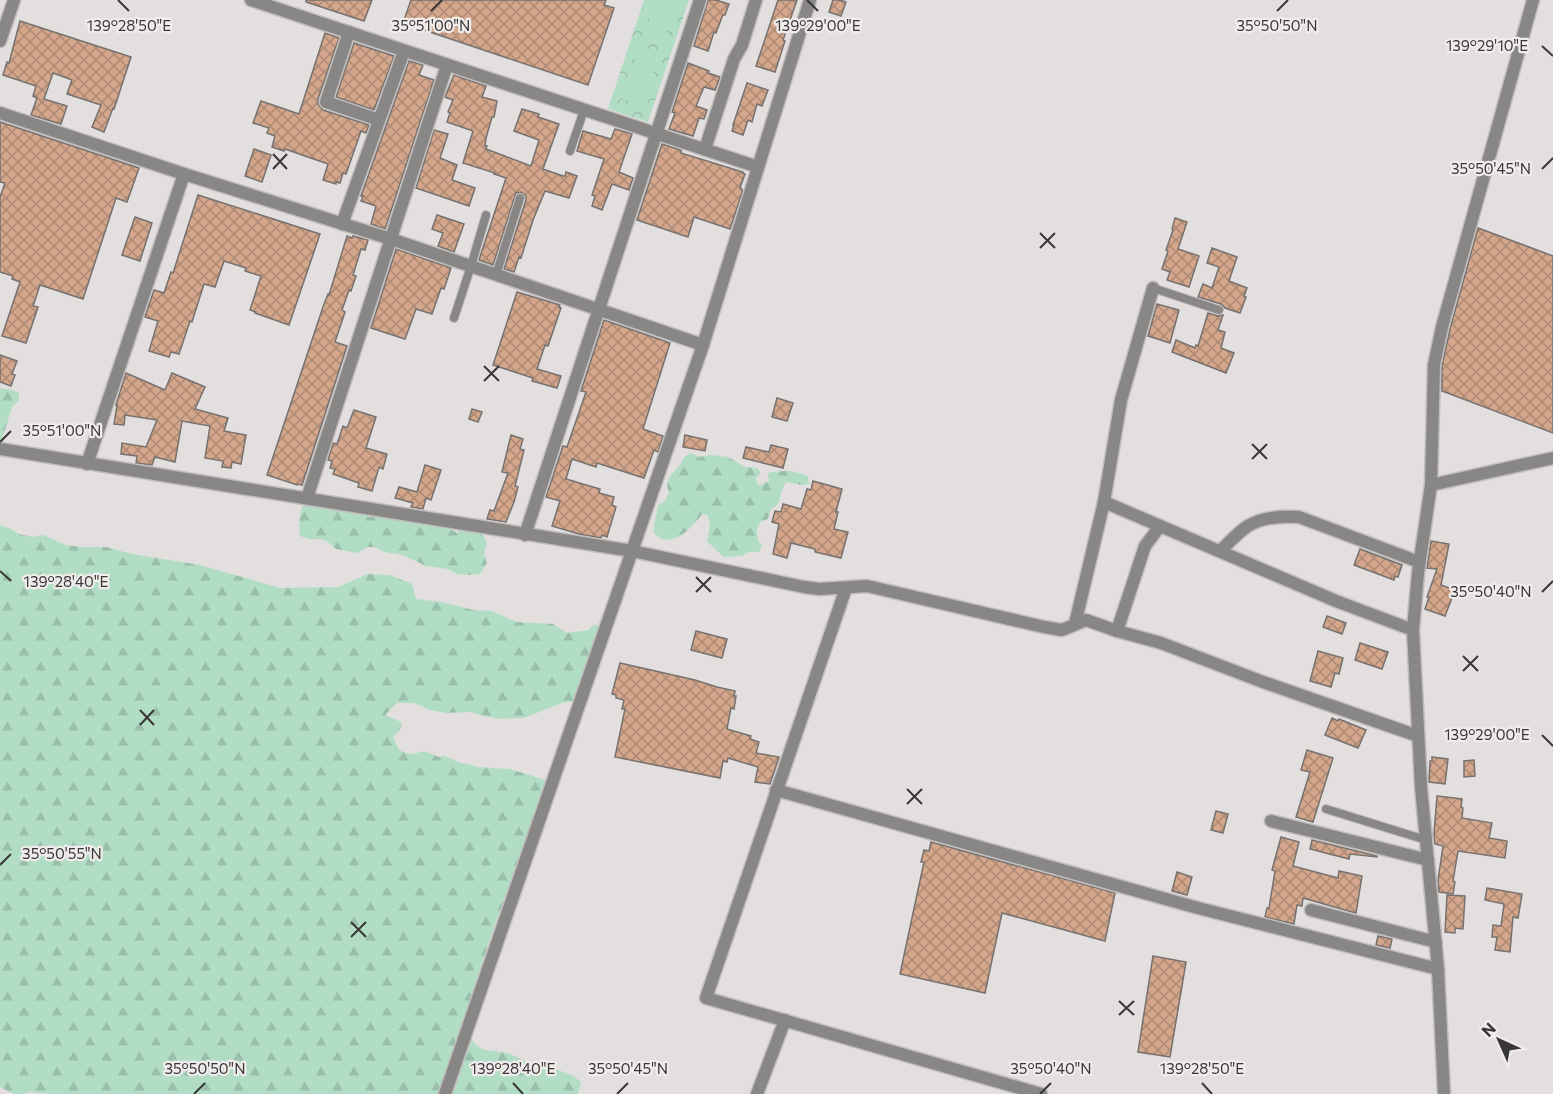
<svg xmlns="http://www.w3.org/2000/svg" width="1553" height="1094" font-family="Commissioner,sans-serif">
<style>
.forest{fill:url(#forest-firs)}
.park{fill:url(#park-crowns)}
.pitch{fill:#b1ddc5}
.building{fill:url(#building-cross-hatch);stroke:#75716f;stroke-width:1.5}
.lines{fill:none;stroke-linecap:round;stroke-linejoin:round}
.lane-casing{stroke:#c1bdbc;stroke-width:10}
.street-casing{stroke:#c1bdbc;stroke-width:15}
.lane{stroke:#888786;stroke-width:8}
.street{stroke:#888786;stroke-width:12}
.ticks{fill:none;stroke:#393736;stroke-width:2}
.ticks-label{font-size:15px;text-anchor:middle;fill:#393736;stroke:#f0eceb;stroke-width:4.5;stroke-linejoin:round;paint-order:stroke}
</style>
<defs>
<pattern id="forest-firs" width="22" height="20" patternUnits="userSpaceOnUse" patternTransform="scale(1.5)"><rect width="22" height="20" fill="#b1ddc5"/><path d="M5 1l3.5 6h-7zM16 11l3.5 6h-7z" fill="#99beaa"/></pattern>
<pattern id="park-crowns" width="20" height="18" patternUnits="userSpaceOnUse" patternTransform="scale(1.5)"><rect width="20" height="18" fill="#b1ddc5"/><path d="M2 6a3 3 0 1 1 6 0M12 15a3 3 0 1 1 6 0" fill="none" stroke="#99beaa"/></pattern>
<pattern id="building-cross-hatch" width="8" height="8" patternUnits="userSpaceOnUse" patternTransform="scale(1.5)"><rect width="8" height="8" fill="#d4a78c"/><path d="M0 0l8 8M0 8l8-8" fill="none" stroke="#ad8973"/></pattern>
</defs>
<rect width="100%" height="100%" fill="#e3dfde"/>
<g class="forest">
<polygon points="0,388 12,390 19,393 19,400 12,407 3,436 4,442 0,446"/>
<path d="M 691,453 L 699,457 L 711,455 L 728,457 L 745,467 L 757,468 L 761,473 L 756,478 L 758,486 L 769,481 L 768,473 C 782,470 794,470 808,476 L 809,484 L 802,485 L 786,482 L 781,492 L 780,499 L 777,505 L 771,509 L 768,519 L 761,521 L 757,528 L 758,541 L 762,546 L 759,552 L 749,552 L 742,556 L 724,557 L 717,551 L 707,541 L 710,526 L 708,515 L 702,514 C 694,525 678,544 662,539 C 659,538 657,535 654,533 C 653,522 657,515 658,505 L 664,502 L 669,493 C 664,480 671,476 678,467 C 685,460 680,458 691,453 Z"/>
<path d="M 305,503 L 322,506 L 331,510 L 339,508 L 362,510 L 369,517 L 384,514 L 406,518 L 414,523 C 429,520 443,525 457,533 L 462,528 L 480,531 L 487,542 L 484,554 L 487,563 L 480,574 L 465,575 L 457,574 L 448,569 L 426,566 L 403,555 L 384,552 L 375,547 L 367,547 L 358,553 L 336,549 L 328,542 L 322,539 L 310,539 L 300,536 C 299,526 298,511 305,503 Z"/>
<path d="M 0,525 L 11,529 L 19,534 L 33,537 L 43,535 L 66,545 L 81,547 L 106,547 L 132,554 L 200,565 L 280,588 L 338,587 L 368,574 L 390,575 L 412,584 L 416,599 L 441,602 L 474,610 L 492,611 L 516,622 L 553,624 L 567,633 L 589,630 L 593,625 L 602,626 L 575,701 L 562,703 L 524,718 L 498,719 L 469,712 L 446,713 L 430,710 L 414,703 L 397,703 L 385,715 L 399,721 L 402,724 L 399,731 L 393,738 L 399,750 L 406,753 L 413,754 L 424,751 L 439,757 L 445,756 L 461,763 L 469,764 L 477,767 L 510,769 L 546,780 L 546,788 L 491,935 L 473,992 L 475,1013 L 475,1027 L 470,1035 C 477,1054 490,1049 506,1053 C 517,1056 526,1061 536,1068 L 548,1065 L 555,1069 L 572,1075 L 581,1082 L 578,1094 L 52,1094 L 30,1092 L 23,1094 L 14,1094 L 0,1087 Z"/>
</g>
<polygon class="park" points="644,0 689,0 648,122 608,109"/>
<g class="pitch">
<polygon points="656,0 677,0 665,39 645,33"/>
<polygon points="637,54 657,61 642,105 622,99"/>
</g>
<g class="building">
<polygon points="306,0 372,0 364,21 306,2"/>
<polygon points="411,0 606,0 604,5 614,8 588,85 403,23"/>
<polygon points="708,0 716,0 729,4 725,15 723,15 722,17 716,33 714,32 708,51 694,46"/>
<polygon points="778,0 797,0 783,40 785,41 775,72 756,66"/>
<polygon points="833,0 840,0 846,2 841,16 829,12"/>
<polygon points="20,21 131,57 114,109 113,108 104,132 92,127 101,105 67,94 72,80 53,73 44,99 67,106 61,124 31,115 37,98 33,96 36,86 3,75 7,62 9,63"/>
<polygon points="325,33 339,38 318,99 318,104 323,110 369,125 366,133 361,131 346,174 343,173 340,183 336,182 336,184 323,180 328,164 285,149 284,151 272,147 275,136 267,133 269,128 253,123 261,101 299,114"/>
<polygon points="354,43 394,56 374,110 336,97"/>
<polygon points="409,61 423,65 419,75 434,80 385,229 371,224 376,206 361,201 363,196 361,196"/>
<polygon points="688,63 709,71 708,73 720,77 715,90 704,87 696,106 707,110 704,119 699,118 693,136 669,129 675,113 672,112"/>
<polygon points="454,75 486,86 482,97 497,101 494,117 492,117 486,138 485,146 487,146 486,149 531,166 539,140 514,131 522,109 539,114 538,117 559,124 543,169 563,176 565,176 566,172 577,176 569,198 545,191 533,220 521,258 519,257 514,272 504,269 526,200 526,196 521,192 516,193 515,196 493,265 479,260 506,178 494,174 495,173 463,163 473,131 447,122 450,113 448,112 453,100 445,97"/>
<polygon points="747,83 768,90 762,106 757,104 752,122 748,120 743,135 732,131 734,125 733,125"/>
<polygon points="0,122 139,168 127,202 116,198 83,299 40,285 33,306 38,307 26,343 2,336 20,282 12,279 13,276 0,272 0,197 5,183 0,182"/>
<polygon points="615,129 632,134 619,172 633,178 629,190 612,184 602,210 592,206 595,196 592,195 604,159 577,151 583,131 611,139"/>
<polygon points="434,130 448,134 440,158 457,165 452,180 475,188 469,206 416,188"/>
<polygon points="662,144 681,150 681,153 743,172 742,173 745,174 740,188 742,189 742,193 730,229 694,217 688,237 637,220"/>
<polygon points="254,149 271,155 262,182 245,176"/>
<polygon points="198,195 320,234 289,325 255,313 256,312 250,310 261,276 245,271 246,268 224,261 215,287 204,284 192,322 190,321 179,354 171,352 169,357 149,351 158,321 145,317 154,290 164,293 171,272 173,273"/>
<polygon points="437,215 464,224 454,252 438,246 443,233 432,229"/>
<polygon points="135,217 152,223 140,261 122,255"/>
<polygon points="1175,218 1187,222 1178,249 1199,256 1189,287 1167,280 1170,272 1162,269 1168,251 1166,250 1173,230 1172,229"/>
<polygon points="1478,228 1553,256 1553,433 1442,391 1442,366 1450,329"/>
<polygon points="347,236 352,238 353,236 368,240 365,250 361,249 353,275 356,276 351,291 349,290 342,310 345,312 335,342 347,346 302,485 298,484 297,485 267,475 324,304 328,294 329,295"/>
<polygon points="1212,248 1237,257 1229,281 1247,288 1244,296 1246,297 1240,313 1225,308 1221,304 1198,297 1203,284 1212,288 1219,267 1207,263"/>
<polygon points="396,249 451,268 444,289 441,288 432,314 416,309 405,339 371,328"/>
<polygon points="517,292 560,305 559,307 561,308 548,346 545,345 537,369 561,376 557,388 532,381 533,378 493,365"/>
<polygon points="1157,304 1179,310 1170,343 1148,336"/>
<polygon points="1208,313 1218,316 1223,315 1218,330 1225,332 1221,348 1234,353 1226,373 1172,352 1176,340 1195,348 1196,345 1198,346"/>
<polygon points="604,320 670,343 643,429 663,436 658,452 654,450 644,478 597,463 596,467 572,459 566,479 600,489 599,493 614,497 612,505 616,507 607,537 602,535 601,538 579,534 552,526 560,501 546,497 563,446 567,447 586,392 581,391"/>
<polygon points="0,355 17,361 12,374 15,375 11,386 0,382"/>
<polygon points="126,373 165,390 172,373 205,387 195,409 228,418 224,431 246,435 241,464 232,462 231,468 222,467 223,461 205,458 210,426 182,421 175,462 155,457 152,465 136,463 137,456 121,454 122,443 146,447 157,420 125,415 124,425 114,424 117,405 116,405"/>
<polygon points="777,398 793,403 787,421 772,417"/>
<polygon points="472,409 482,412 478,422 469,419"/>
<polygon points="354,410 376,417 366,448 387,454 383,469 379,467 372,491 358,487 359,483 333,474 335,469 330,468 332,461 328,460 333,443 337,444 343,426 347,428"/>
<polygon points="511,435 523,439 520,449 524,450 515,486 518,487 514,502 506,522 487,519 490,510 494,511 508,473 502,472"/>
<polygon points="685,435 707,440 705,451 683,447"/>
<polygon points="771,445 788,449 783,468 743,458 746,447 769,452"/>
<polygon points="425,465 441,470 431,500 426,498 423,509 411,507 413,503 395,498 399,487 417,492"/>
<polygon points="813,481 842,489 836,512 838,512 834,529 848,532 841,558 815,552 815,549 791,543 787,558 773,554 779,524 772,522 775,511 781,512 783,504 801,509 807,489 811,490"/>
<polygon points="1431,541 1449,544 1441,585 1455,590 1445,616 1425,609 1429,597 1427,597 1437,569 1427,568"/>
<polygon points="1360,549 1402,565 1398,577 1395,576 1394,580 1354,565"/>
<polygon points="1327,616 1346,623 1342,634 1323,627"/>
<polygon points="696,631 727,639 722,658 691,650"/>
<polygon points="1360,643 1388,652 1382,669 1355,660"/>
<polygon points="1318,651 1343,658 1339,674 1335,673 1331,687 1310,681"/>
<polygon points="620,663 695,680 717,687 735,691 734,696 736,696 734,709 731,708 727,729 751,736 750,739 759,742 756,753 779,757 770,784 755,782 758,767 728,758 727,762 723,761 720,778 615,757 625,709 622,709 624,700 616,698 616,695 612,694"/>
<polygon points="1332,718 1338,721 1339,719 1366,730 1358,748 1325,735"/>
<polygon points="1307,750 1333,758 1313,822 1296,817 1310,772 1301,770"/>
<polygon points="1432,757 1448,759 1445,784 1429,782 1430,761 1432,761"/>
<polygon points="1474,760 1475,776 1464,777 1464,761"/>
<polygon points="1437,796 1462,799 1461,807 1463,808 1462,818 1492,823 1489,838 1507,841 1505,858 1458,851 1453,881 1455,882 1453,894 1439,892 1438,880 1443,846 1435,844 1434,834"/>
<polygon points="1216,811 1228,814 1223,833 1211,830"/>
<polygon points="1281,837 1299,842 1293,866 1338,878 1339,871 1362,876 1356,913 1303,898 1302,906 1297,905 1294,924 1265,917 1267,908 1269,908 1275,871 1272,870"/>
<polygon points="1312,840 1377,856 1377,857 1350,854 1349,859 1310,849"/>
<polygon points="931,842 1115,893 1105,941 1002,913 985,993 900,974 924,862 921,862 924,850 929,851"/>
<polygon points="1177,872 1192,877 1187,895 1172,891"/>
<polygon points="1487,888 1522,894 1518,918 1513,917 1510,952 1495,950 1497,937 1492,937 1493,925 1501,926 1504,904 1485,900"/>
<polygon points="1447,895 1465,896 1463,929 1455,928 1455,933 1445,932"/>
<polygon points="1378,936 1392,939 1390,948 1376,945"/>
<polygon points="1153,956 1186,962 1170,1057 1138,1052"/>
</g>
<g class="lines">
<defs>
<g id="lane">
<polyline points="570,151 584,110"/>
<polyline points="496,275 520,198"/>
<polyline points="1153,288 1219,310"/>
<polyline points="454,318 471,266 486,215"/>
<polyline points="1326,809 1426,840"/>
</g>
<g id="street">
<polyline points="251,0 758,167"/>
<polyline points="349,32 326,102 379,120"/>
<polyline points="0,41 14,0"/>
<polyline points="0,113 184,174 391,239 703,345"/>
<polyline points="705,149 734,59 742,45 756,0"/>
<polyline points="342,224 404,51"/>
<polyline points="0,449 632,551 804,587 819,589 867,586 1044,627 1062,630 1086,620 1117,631 1161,643 1263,682 1418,736"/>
<polyline points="87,464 184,174"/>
<polyline points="1431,485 1553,458"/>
<polyline points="307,498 447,65"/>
<polyline points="1104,502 1336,601 1413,630"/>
<polyline points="525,535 700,0"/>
<path d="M 1220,551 C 1229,543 1238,532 1248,526 C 1262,517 1283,516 1299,517 L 1419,562"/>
<polyline points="846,588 706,998 1041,1094"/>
<polyline points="1075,624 1104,502 1121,400 1153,288"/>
<polyline points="1117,631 1145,546 1160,526"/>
<polyline points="776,790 1198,908 1438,969"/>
<polyline points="1271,821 1428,860"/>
<polyline points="1311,910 1436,942"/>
<polyline points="445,1094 703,345 810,0"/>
<polyline points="757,1094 785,1020"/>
<polyline points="1444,1094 1438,969 1421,787 1413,630 1418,573 1431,485 1434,365 1442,327 1533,0"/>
</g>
</defs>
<use href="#lane" class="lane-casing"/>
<use href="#street" class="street-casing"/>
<use href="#lane" class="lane"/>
<use href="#street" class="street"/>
</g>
<path class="ticks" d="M 118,0 L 129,11M 807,0 L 818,11M 431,11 L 442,0M 1277,11 L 1288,0M 1542,46 L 1553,56M 273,154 L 287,169M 273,169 L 287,154M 1542,169 L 1553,158M 1040,233 L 1055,248M 1040,248 L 1055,233M 484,366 L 499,381M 484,381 L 499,366M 0,442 L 11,431M 1252,444 L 1267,459M 1252,459 L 1267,444M 0,571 L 11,581M 696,577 L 711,592M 696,592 L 711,577M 1542,592 L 1553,581M 1463,656 L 1478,671M 1463,671 L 1478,656M 140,710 L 154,725M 140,725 L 154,710M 1542,735 L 1553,746M 907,789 L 922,804M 907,804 L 922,789M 0,865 L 11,854M 351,922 L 366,937M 351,937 L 366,922M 1119,1001 L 1134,1015M 1119,1015 L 1134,1001M 513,1083 L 523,1094M 1202,1083 L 1212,1094M 194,1094 L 205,1083M 617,1094 L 628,1083M 1040,1094 L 1051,1083"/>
<g class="ticks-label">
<text x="129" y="31">139°28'50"E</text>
<text x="431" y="31">35°51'00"N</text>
<text x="818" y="31">139°29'00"E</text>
<text x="1277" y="31">35°50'50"N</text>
<text x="1487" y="51">139°29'10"E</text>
<text x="1491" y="174">35°50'45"N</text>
<text x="62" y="436">35°51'00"N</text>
<text x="66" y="587">139°28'40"E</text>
<text x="1491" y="597">35°50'40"N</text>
<text x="1487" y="740">139°29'00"E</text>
<text x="62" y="859">35°50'55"N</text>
<text x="205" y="1074">35°50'50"N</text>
<text x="628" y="1074">35°50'45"N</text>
<text x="1051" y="1074">35°50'40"N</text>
<text x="513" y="1074">139°28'40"E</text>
<text x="1202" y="1074">139°28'50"E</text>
</g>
<g transform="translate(1499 1040) rotate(315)" stroke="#f0eceb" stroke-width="4.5" paint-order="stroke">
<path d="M0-4.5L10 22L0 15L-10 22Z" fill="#393736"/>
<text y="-9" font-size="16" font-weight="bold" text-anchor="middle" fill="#393736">N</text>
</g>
</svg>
